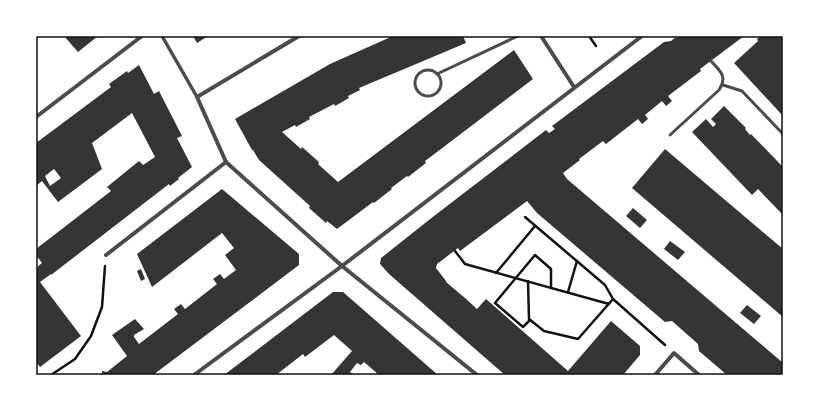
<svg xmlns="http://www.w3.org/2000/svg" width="819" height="411" font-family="Raleway,sans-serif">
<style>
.building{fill:#353535;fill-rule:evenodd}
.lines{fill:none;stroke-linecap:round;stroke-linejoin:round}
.path{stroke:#111;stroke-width:2.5}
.service{stroke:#4c4c4c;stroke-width:3}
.pedestrian{stroke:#4c4c4c;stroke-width:3.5}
.minor{stroke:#4c4c4c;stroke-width:4}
.neatline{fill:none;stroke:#111;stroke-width:1.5}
</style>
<rect width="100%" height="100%" fill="#fff"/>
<g class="building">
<polygon points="64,36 98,36 78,52"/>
<polygon points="193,36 208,36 197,43"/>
<polygon points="393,36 463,36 466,43 359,88 360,90 348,96 349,98 335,106 334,104 309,117 310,119 296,127 295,125 282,132 301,149 302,147 319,162 318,164 338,182 514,50 533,79 437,152 425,161 426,163 408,177 407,176 391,188 392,189 374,203 373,202 337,229 327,221 326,223 309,208 310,206 259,160 253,150 252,150 235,119 330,64"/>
<polygon points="680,36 744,36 700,69 701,71 668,96 672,101 666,106 662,101 645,115 648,119 642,124 638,119 606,144 603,141 579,159 580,160 563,173 567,179 783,363 783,375 727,375 699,351 698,344 672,321 665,322 537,213 527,201 460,251 458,248 437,264 436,268 446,281 446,282 465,298 477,309 486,299 568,371 611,321 640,346 640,355 623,375 505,375 389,274 380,264 381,258 434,216 546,130 549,133 555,129 552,126 664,42 671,41 676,37 677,38"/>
<polygon points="760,36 783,36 783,116 734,63 758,41 757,39"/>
<path d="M 139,65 L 154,94 L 159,91 L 182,136 L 177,138 L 192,167 L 178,178 L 179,179 L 170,186 L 169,184 L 51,275 L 51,274 L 40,282 L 81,336 L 40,367 L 36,362 L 36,268 L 42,263 L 36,255 L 36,249 L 111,191 L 107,187 L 139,161 L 143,165 L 155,157 L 132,113 L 92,143 L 102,169 L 58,202 L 42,181 L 36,186 L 36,143 L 111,87 L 109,84 L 127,71 L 128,73 ZM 54,169 L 61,178 L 50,186 L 45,176 Z"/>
<polygon points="724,106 746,128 745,129 750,135 751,134 783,167 783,215 758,189 752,195 692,132 706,119 713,127 716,124 711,119"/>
<polygon points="665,149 783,249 783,317 632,188"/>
<polygon points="222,189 299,254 299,265 153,375 102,375 102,371 107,372 127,356 112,335 135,319 144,329 134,335 134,337 139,344 178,314 174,309 181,304 185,309 217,284 213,279 220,274 224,279 236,270 225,255 234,248 222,233 152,287 137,254"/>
<polygon points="633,208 647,220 640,228 626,216"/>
<polygon points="670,241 685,252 678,260 664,249"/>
<polygon points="141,269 145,279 141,281 137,271"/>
<polygon points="333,292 343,292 438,375 379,375 364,362 361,365 357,363 350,372 354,375 331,375 352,351 334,335 305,357 303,354 276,375 224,375"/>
<polygon points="747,305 761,316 754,324 740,313"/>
</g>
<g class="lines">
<g class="path">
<polyline points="589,36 596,46"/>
<polyline points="525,217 605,285 613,299 665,345"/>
<polyline points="455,251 465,264 609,304"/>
<polyline points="496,273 535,226"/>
<polyline points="528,281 529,319 544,331 578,339 613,299"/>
<polyline points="568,292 577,261"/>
<polyline points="530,320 523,327 495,303 535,255 551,269 551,288"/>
<polyline points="51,375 75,359 91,336 102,307 105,266"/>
</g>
<g class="service">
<circle cx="428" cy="83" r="13"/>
<polyline points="437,74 518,36"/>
<polyline points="723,85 742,91 783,134"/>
<path d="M 670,135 L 719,90 C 728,76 720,71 711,61"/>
</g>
<polyline class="pedestrian" points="162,36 197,97"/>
<g class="minor">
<polyline points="299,36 197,97 226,162 342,266 477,375"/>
<polyline points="541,36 574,87"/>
<polyline points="36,117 142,36"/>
<polyline points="106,255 226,162"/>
<polyline points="194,375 342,266 642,36"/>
<polyline points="655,375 674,353 699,375"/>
</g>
</g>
<rect width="819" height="411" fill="none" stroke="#ffffff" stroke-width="74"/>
<rect x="37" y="37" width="745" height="337" class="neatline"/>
</svg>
